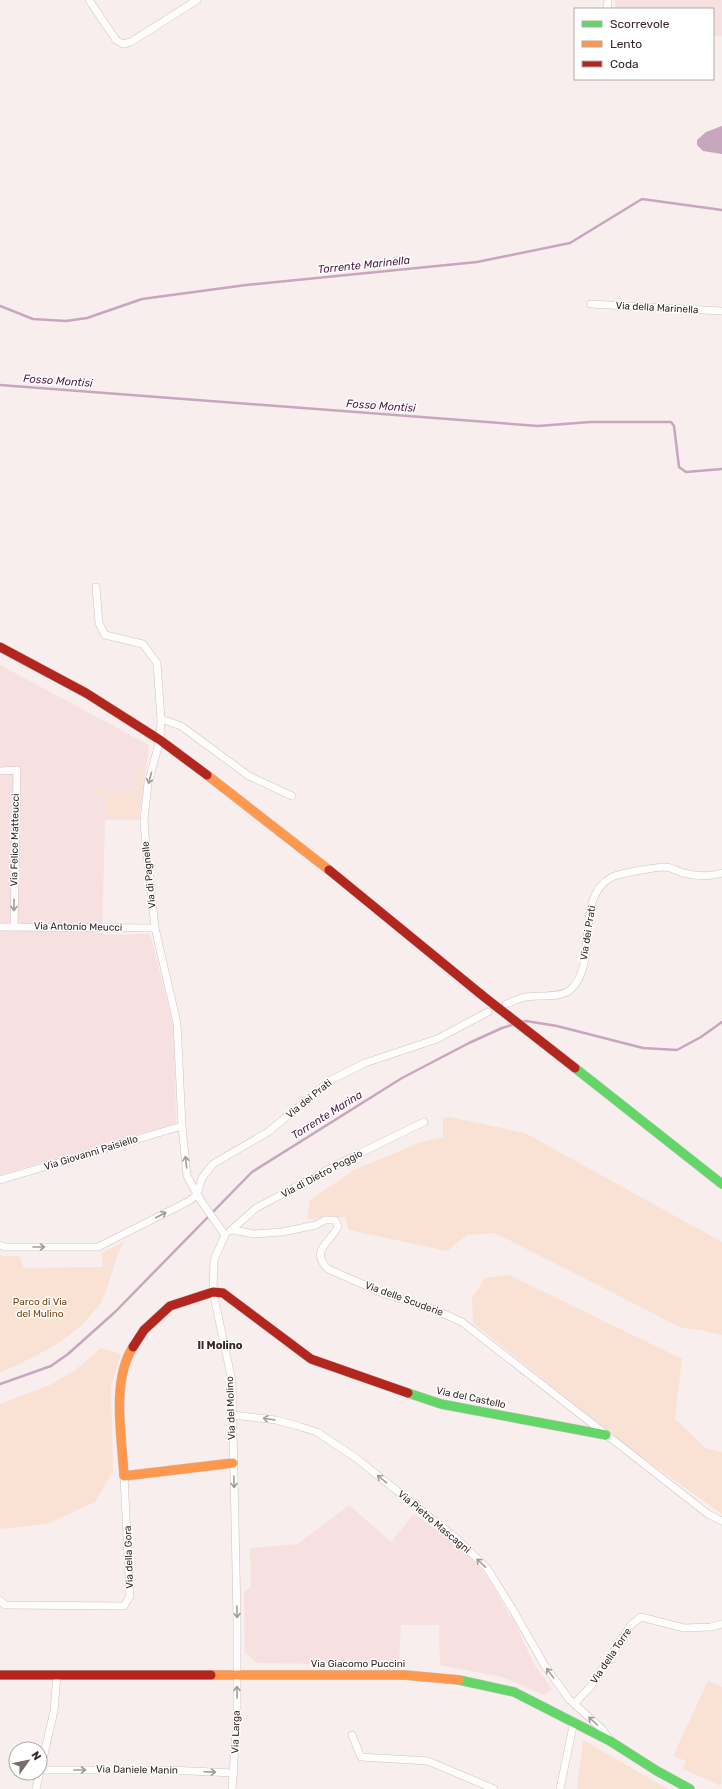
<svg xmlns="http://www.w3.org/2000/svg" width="722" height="1789" font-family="Rubik,sans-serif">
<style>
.built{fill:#f6e1e0}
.green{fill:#f9e2d3}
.water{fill:#c7a7bd}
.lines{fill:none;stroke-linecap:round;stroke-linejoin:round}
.stream{stroke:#c7a7bd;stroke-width:2.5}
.street-casing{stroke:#cfc3c3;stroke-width:8}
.fast-casing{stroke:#cfc3c3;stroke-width:10}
.slow-casing{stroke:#cfc3c3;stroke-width:10}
.jam-casing{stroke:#cfc3c3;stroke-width:10}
.street{stroke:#fefcfc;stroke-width:7}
.fast{stroke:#63d668;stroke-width:9}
.slow{stroke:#ff974d;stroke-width:9}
.jam{stroke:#b3261e;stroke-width:9}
.jam-bridge-casing{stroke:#cfc3c3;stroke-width:10;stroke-linecap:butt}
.jam-bridge{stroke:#b3261e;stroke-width:9}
.oneway{stroke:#a49c9c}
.labels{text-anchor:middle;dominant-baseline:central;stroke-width:3;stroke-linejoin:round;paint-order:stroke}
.street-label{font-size:10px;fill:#372727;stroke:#fff}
.park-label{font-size:10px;fill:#7a460a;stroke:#fff}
.water-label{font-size:11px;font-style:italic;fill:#4c1843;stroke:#fff}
.neighbourhood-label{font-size:11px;font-weight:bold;fill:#372727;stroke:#fff}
</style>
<rect width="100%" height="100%" fill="#f7eeed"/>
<g class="built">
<polygon points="615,0 722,0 722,36 713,35 713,9 615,9"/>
<polygon points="0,665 149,745 139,820 105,820 102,935 150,934 174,1029 176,1123 0,1175"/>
<polygon points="349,1505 391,1542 414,1514 454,1542 479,1566 492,1584 509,1615 512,1617 534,1664 552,1689 544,1695 502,1677 440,1665 439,1625 401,1625 399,1665 257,1663 245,1652 244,1592 251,1587 250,1548 298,1544"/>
</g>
<g class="green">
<polygon points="142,768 145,770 137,818 105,818 106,796 96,796 96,787 107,791 132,794 139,788 136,777"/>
<polygon points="449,1117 525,1133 722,1242 722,1335 701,1330 682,1328 495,1233 467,1235 447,1251 349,1230 345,1217 307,1219 310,1200 354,1170 421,1142 443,1137 443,1118"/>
<path d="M 125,1241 C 113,1259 112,1279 103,1298 C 102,1303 97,1307 94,1311 C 71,1341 34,1357 0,1373 L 0,1255 L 4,1256 L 19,1256 L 24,1268 L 103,1267 L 102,1253 Z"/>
<polygon points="509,1275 682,1359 675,1419 706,1448 722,1452 722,1514 632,1450 473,1323 472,1298 485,1278"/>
<polygon points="101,1348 121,1354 111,1386 113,1471 95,1502 47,1524 0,1529 0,1404 50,1385 74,1371"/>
<polygon points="708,1681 722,1687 721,1786 683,1769 686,1761 673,1756"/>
<polygon points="583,1740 668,1789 577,1789"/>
</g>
<polygon class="water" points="722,126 722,154 703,151 697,145 697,140 706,132"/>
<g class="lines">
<g class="stream">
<polyline points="0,306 33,319 66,321 87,318 142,299 246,285 477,262 570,243 642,199 722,210"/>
<polyline points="0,385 538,426 590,422 671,422 674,426 679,467 686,472 722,469"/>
<polyline points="522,1022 526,1021 557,1026 643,1048 677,1050 701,1037 722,1022"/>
<polyline points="0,1384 51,1366 68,1354 115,1312 252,1172 402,1078 469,1043 502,1028 515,1024"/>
</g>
<defs>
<g id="street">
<polyline points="89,0 116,40 123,44 131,42 197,0"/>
<polyline points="607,9 608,0"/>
<polyline points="591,304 722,311"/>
<polyline points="96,587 99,623 105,635 143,644 157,663 161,719 160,740 148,783 144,820 145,835 155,928 177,1023 182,1126 187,1176 201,1201 225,1235"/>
<polyline points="161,719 181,726 249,776 292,796"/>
<polyline points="0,771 17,770 14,926"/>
<polyline points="0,927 155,928"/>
<path d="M 506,1004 C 512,1002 519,998 526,997 C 538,995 561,998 570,990 C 600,964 573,897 612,877 C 621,873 656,867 666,867 C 672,868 678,871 683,873 C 696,876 710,877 722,873"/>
<polyline points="0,1180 182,1126"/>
<polyline points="197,1195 202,1178 213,1164 268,1132 331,1080 365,1063 437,1039 488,1012"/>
<path d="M 233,1230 L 254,1234 L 282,1232 L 316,1225 L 325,1220 L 335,1220 L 338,1226 C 331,1243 309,1250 328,1269 L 385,1294 L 433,1309 L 462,1322 L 708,1514 L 722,1521"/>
<polyline points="230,1231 256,1208 348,1159 424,1122"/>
<polyline points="225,1235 214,1260 213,1292 232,1381 237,1617 237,1716 232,1789"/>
<polyline points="0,1245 5,1247 98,1247 189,1201 197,1195"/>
<polyline points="232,1415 276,1420 298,1426 317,1432 356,1458 456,1538 487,1568 513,1610 545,1666 569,1699 602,1729 609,1739"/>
<polyline points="0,1600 5,1605 124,1606 130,1596 124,1476"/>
<polyline points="574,1704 591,1686 631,1625 641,1617 684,1628 711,1627 722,1624"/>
<polyline points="352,1735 361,1757 428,1761 494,1789"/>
<polyline points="41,1770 170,1770 234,1773"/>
<polyline points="36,1789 54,1711 57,1675"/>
<polyline points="560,1789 574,1721"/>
</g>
<g id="fast">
<polyline points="575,1068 722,1184"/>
<polyline points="408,1393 441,1404 606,1435"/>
<polyline points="459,1680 514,1692 610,1741 657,1771 690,1789"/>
</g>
<g id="slow">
<polyline points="207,775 329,870"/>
<path d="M 133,1347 C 111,1381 122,1437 124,1476 L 233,1463"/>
<polyline points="211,1675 405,1675 459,1680"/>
</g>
<g id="jam">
<polyline points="0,647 86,693 160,740 207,775"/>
<polyline points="329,870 483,996"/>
<polyline points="133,1347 144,1330 170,1306 213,1292 223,1293 311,1359 408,1393"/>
<polyline points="0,1675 211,1675"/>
</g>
</defs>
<use href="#street" class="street-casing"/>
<use href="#fast" class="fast-casing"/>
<use href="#slow" class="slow-casing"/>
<use href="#jam" class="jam-casing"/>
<use href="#street" class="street"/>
<use href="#fast" class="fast"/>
<use href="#slow" class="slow"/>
<use href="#jam" class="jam"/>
<defs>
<polyline id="jam-bridge" points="483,996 575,1068"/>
</defs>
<use href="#jam-bridge" class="jam-bridge-casing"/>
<use href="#jam-bridge" class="jam-bridge"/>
</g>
<defs><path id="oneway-shaft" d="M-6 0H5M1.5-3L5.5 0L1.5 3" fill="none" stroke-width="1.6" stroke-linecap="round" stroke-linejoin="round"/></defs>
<g class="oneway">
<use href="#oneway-shaft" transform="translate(150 778) rotate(105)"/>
<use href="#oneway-shaft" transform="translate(14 905) rotate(91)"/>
<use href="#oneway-shaft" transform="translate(186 1162) rotate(-96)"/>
<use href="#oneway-shaft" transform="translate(161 1215) rotate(-27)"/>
<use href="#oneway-shaft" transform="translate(39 1247)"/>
<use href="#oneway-shaft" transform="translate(269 1419) rotate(-171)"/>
<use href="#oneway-shaft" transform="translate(382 1479) rotate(-141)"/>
<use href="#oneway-shaft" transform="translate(234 1482) rotate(89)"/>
<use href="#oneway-shaft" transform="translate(481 1563) rotate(-136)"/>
<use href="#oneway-shaft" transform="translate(237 1612) rotate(89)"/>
<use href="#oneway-shaft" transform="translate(550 1673) rotate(-126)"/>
<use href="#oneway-shaft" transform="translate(237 1692) rotate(-91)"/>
<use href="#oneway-shaft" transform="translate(593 1721) rotate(-138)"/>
<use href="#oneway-shaft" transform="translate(80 1770)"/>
<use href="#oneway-shaft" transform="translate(210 1772) rotate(2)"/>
</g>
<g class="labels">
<g class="street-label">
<text transform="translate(657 308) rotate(3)">Via della Marinella</text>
<text transform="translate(15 840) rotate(-89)">Via Felice Matteucci</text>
<text transform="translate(149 875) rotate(-96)">Via di Pagnelle</text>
<text transform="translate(78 927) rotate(1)">Via Antonio Meucci</text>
<text transform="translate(588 933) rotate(-81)">Via dei Prati</text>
<text transform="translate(309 1099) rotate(-39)">Via dei Prati</text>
<text transform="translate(91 1153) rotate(-17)">Via Giovanni Paisiello</text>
<text transform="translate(322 1174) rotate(-28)">Via di Dietro Poggio</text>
<text transform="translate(404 1299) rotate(20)">Via delle Scuderie</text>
<text transform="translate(471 1398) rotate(12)">Via del Castello</text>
<text transform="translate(231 1408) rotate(-92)">Via del Molino</text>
<text transform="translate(434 1522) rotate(40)">Via Pietro Mascagni</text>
<text transform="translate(129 1557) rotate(-92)">Via della Gora</text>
<text transform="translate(611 1656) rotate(-56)">Via della Torre</text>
<text x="358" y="1664">Via Giacomo Puccini</text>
<text transform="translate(236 1732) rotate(-88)">Via Larga</text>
<text transform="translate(137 1770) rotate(1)">Via Daniele Manin</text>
</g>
<g class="park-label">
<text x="40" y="1302">Parco di Via<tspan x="40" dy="12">del Mulino</tspan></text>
</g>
<g class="water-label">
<text transform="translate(364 265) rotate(-6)">Torrente Marinella</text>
<text transform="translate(58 381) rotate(4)">Fosso Montisi</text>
<text transform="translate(381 406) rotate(4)">Fosso Montisi</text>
<text transform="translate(327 1115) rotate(-32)">Torrente Marina</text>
</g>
<g class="neighbourhood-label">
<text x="220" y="1345">Il Molino</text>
</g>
</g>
<rect x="574" y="8" width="140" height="72" fill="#ffffff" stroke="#afa9a9"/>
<rect x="582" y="21" width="20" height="6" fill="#63d668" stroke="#afa9a9"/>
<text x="610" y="28" font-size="12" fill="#372727">Scorrevole</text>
<rect x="582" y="41" width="20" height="6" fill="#ff974d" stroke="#afa9a9"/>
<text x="610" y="48" font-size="12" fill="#372727">Lento</text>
<rect x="582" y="61" width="20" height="6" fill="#b3261e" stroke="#afa9a9"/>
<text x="610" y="68" font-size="12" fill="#372727">Coda</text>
<g transform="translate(28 1761) rotate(57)"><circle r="19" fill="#ffffff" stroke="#afa9a9"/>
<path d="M0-3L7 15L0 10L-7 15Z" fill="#7a6d6c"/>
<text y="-6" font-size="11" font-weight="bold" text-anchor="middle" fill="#372727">N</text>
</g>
</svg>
